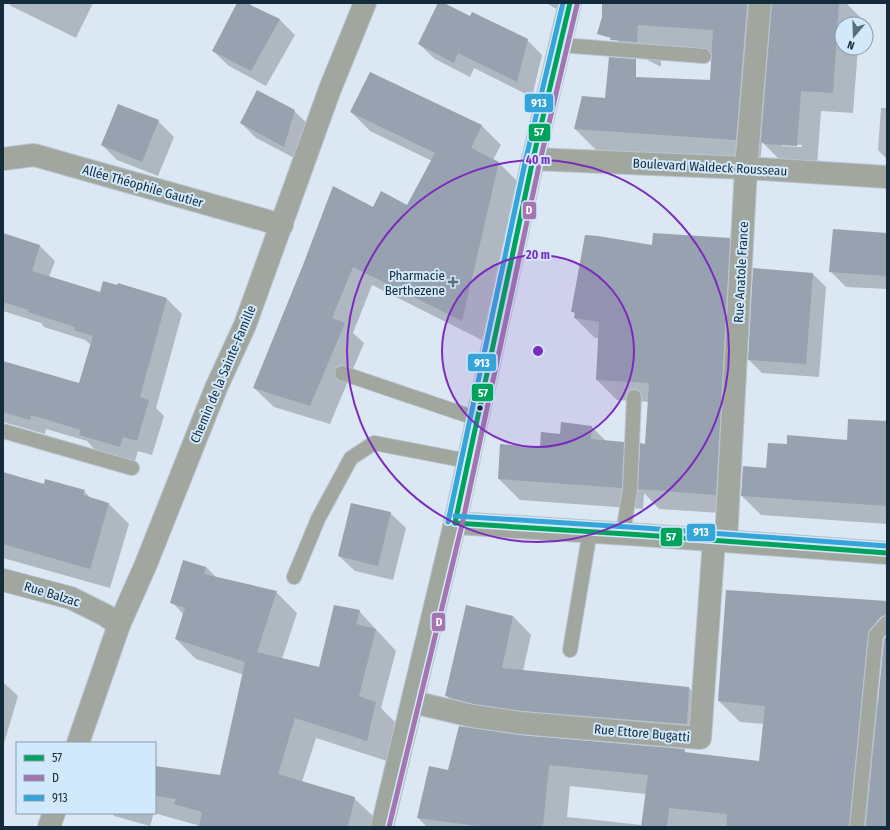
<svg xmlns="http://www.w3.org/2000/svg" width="890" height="830" font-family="'Fira Sans Condensed',sans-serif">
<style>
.shadow{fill:#0003;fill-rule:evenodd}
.building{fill:#97a1b0}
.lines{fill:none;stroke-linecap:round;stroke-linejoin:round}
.lane-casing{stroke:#b9c5d0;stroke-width:16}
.street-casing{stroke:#b9c5d0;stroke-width:24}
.secondary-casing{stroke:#b9c5d0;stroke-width:24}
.lane{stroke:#a1a79e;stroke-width:14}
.street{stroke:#a1a79e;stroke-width:22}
.secondary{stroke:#9fa69e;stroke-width:22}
.bus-1-casing{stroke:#d2e8fb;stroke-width:8}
.bus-2-casing{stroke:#d2e8fb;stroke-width:8}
.bus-3-casing{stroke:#d2e8fb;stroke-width:8}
.bus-1{stroke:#00a35b;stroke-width:5}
.bus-2{stroke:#a475ae;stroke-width:5}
.bus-3{stroke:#35a4d9;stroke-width:5}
.ring{fill:none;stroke:#7b2cbf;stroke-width:2}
.poi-dot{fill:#5a6d7c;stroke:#d2e8fb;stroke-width:1.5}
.bus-dot{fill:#142b3c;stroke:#d2e8fb;stroke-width:1.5}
.labels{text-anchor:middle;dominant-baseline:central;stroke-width:4;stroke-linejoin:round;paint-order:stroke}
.street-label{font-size:13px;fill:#142b3c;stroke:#d2e8fb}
.poi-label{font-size:13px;fill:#142b3c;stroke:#d2e8fb;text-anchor:end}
.centre{fill:#7b2cbf;stroke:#d2e8fb;stroke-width:2}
.ring-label{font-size:12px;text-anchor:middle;font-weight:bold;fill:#7b2cbf;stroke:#d2e8fb;stroke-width:4;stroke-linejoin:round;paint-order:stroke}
.line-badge{stroke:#d2e8fb;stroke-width:1.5}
.badge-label{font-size:11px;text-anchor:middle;font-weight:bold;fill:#fff}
</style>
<rect width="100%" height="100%" fill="#dbe7f2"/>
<g class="shadow">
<polygon points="8,3 93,3 76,38 11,6"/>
<polygon points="238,3 251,3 250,6 280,20 295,35 266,86 229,66 213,51"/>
<polygon points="439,3 441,3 470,18 527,40 542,55 532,97 474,68 470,77 435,59 419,44"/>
<polygon points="546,3 564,3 562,12"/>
<path d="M 606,3 L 846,3 L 860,17 L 859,24 L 842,24 L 842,48 L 858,48 L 853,113 L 821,111 L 817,166 L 782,162 L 762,142 L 760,164 L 599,153 L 575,129 L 606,99 L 711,81 L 713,53 L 661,49 L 661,66 L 659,66 L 625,48 L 601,23 ZM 782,144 L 802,145 L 802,147 L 782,146 Z"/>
<polygon points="881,108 887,108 887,159 878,150"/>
<polygon points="294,111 310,126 300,161 256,138 241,123"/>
<polygon points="351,112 481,125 501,145 493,160 499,163 518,182 482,340 372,285 353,333 364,343 330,424 274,407 254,388 374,208 407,206 432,161 370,131"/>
<polygon points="158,121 174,137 158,176 117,160 102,145"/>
<polygon points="3,234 40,246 55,261 49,277 100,293 167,299 182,314 156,408 164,416 152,455 138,451 135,461 95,450 87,441 46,429 45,434 3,422 3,362 79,385 91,345 85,340 44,327 41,323 3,311"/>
<polygon points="887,234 887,289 846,287 830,271"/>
<polygon points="729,239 749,258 736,514 659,509 644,493 643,509 520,500 499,479 561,435 592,427 606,441 623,443 641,460 646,445 649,402 617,400 597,380 599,338 595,338 575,318 576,315 572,311 653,247"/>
<polygon points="813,274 826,287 819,377 762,373 749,360"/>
<polygon points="887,422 887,524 761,515 742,496 788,445 848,441"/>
<polygon points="3,473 45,485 84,491 92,499 109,504 129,524 110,588 3,558"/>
<polygon points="390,513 406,528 393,580 355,571 339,556"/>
<polygon points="206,567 217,578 276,592 297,613 282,659 319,668 359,611 396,651 381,708 396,723 387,761 316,738 302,782 354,798 375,818 373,827 200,827 200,826 154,813 155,767 221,777 244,675 196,659 176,639 183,614 172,602"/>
<polygon points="513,616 531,635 523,671 689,688 707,706 704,742 464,714 446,695"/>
<path d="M 877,621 L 877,657 L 873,697 L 879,703 L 887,689 L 887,827 L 427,827 L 418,818 L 449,771 L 520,736 L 684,750 L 688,754 L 760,762 L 764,724 L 740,722 L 719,701 ZM 570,786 L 646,794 L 642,825 L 567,817 Z"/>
<polygon points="3,682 18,696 3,747"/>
<polygon points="112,813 154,813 150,826 114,816"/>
</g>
<g class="building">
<polygon points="237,3 246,3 280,19 251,71 212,51"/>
<polygon points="438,3 444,3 470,16 472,12 528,39 517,82 458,53 454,63 418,44"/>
<polygon points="602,3 747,3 736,140 574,129 582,96 605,98 609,57 636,59 636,77 710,80 713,30 638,25 637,42 610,40 611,38 597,34 602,17"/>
<polygon points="772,3 839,3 833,93 801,91 797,146 764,144 764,143 761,142"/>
<polygon points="370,72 482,125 471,148 499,162 462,321 353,267 332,318 345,323 310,406 253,388 303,265 333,186 373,207 381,191 407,205 435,153 350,112"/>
<polygon points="257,90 295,110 284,147 240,123"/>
<polygon points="118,104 159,120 142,162 101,145"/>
<polygon points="833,229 887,233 887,276 829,272"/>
<polygon points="3,233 40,245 32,271 100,292 103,281 117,285 118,283 167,298 140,397 149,400 137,441 123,437 120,447 79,435 81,430 31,415 30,420 3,412 3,361 79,383 93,336 74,330 75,327 28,312 29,310 3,302"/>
<polygon points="653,233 730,238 716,494 715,495 638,489 640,443 645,444 649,383 596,380 599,322 574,318 575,312 571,312 585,235 598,236 652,245"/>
<polygon points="753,268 813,273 806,364 748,360"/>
<polygon points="848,419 887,421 887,506 741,496 743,466 766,468 768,443 787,444 787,435 847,440"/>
<polygon points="561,422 592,426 591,439 624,442 622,488 498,479 500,444 540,447 541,432 560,434"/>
<polygon points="3,472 44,484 45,479 85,490 83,495 109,503 90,569 3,544"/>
<polygon points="351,503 391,512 378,566 338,556"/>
<polygon points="183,560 206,567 204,574 277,591 257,652 319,667 334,605 360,610 356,624 376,629 359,696 376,702 367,741 295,718 278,774 355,797 348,827 199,827 202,812 174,804 176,799 155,796 155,766 220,775 245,662 175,639 185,608 170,603"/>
<polygon points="726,590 887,601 887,615 881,617 870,629 868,634 849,827 726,827 727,814 669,808 667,827 641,827 648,775 549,765 543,827 485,827 417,818 429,766 448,770 459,726 520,735 685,749 684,752 759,761 765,706 718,701"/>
<polygon points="466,605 513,616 502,668 689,687 687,724 522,711 474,704 445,696"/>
<polygon points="887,636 887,827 866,827 884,639"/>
</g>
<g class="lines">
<defs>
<g id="lane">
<polyline points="560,45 704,56"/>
<polyline points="342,373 478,419"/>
<polyline points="3,431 132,468"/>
<polyline points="623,534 630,489 634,397"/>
<polyline points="294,577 318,519 351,458 374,443 468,461"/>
<polyline points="570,650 590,531"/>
<polyline points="857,827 876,635 887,623"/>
</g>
<g id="street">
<polyline points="3,159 34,155 282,225"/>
<polyline points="533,159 746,168 887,177"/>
<polyline points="455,523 643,535 887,553"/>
<polyline points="726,541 746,168 760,3"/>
<polyline points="3,580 71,598 105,615 119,625"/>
<polyline points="413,702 472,716 521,723 700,738 714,540"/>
<polyline points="78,743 119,625 146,564 216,388 245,325 330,89 365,3"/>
<polyline points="49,827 54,813"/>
</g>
<polyline id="secondary" points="382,827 455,523 533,159 570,3"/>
</defs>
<use href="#lane" class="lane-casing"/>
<use href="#street" class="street-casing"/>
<use href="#secondary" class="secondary-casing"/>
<use href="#lane" class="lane"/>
<use href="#street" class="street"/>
<use href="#secondary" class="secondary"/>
<defs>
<g id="bus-1">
<polyline points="455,523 533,159 570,3"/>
<polyline points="455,523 643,535 887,553"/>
</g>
<polyline id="bus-2" points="389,827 462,525 540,161 577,5"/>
<g id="bus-3">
<polyline points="455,516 644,528 887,546"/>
<polyline points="448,522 526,158 563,3"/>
</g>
</defs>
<use href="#bus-1" class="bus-1-casing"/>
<use href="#bus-2" class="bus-2-casing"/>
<use href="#bus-3" class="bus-3-casing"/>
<use href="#bus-1" class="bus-1"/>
<use href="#bus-2" class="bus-2"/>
<use href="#bus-3" class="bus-3"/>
</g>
<circle cx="538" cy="351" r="96" fill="#7b2cbf" fill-opacity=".12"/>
<g class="ring">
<circle cx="538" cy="351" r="96"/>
<circle cx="538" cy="351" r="191"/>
</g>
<path class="poi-dot" d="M451 276h4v4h4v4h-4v4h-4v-4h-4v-4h4z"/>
<circle class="bus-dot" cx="480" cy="408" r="3.5"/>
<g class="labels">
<g class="street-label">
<text transform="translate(710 167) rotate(3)">Boulevard Waldeck Rousseau</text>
<text transform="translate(143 186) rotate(16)">Allée Théophile Gautier</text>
<text transform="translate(741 272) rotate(-87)">Rue Anatole France</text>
<text transform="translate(223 374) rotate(-67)">Chemin de la Sainte-Famille</text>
<text transform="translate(52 594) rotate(17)">Rue Balzac</text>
<text transform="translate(642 733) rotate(5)">Rue Ettore Bugatti</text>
</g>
<g class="poi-label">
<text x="445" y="275">Pharmacie<tspan x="445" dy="15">Berthezene</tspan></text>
</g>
</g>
<circle cx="538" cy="351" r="6" class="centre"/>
<g class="ring-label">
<text x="538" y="164">40 m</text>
<text x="538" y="259">20 m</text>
</g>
<g class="line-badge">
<rect x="524" y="93" width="30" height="20" rx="4" fill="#35a4d9"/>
<rect x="528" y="123" width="23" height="19" rx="4" fill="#00a35b"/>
<rect x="522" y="201" width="15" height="19" rx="4" fill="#a475ae"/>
<rect x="467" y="353" width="30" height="19" rx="4" fill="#35a4d9"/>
<rect x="471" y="383" width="23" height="19" rx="4" fill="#00a35b"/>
<rect x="686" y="523" width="30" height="19" rx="4" fill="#35a4d9"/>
<rect x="660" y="527" width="23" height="20" rx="4" fill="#00a35b"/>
<rect x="431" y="612" width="15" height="20" rx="4" fill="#a475ae"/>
</g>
<g class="badge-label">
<text x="539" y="107">913</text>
<text x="539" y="136">57</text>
<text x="529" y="214">D</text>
<text x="482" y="367">913</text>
<text x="483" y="397">57</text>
<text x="701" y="536">913</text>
<text x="671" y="541">57</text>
<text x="439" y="626">D</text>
</g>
<rect width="890" height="830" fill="none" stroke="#142b3c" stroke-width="8"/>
<rect x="16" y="742" width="140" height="72" fill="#d2e8fb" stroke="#869caf"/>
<rect x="24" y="755" width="20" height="6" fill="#00a35b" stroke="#869caf"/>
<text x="52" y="762" font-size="12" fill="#142b3c">57</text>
<rect x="24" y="775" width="20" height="6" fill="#a475ae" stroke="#869caf"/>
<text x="52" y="782" font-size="12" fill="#142b3c">D</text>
<rect x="24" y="795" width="20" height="6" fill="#35a4d9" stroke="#869caf"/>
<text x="52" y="802" font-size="12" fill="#142b3c">913</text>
<g transform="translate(854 36) rotate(199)"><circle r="19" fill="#d2e8fb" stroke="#869caf"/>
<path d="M0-3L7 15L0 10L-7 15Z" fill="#5a6d7c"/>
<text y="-6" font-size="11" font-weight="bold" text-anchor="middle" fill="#142b3c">N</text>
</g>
</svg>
